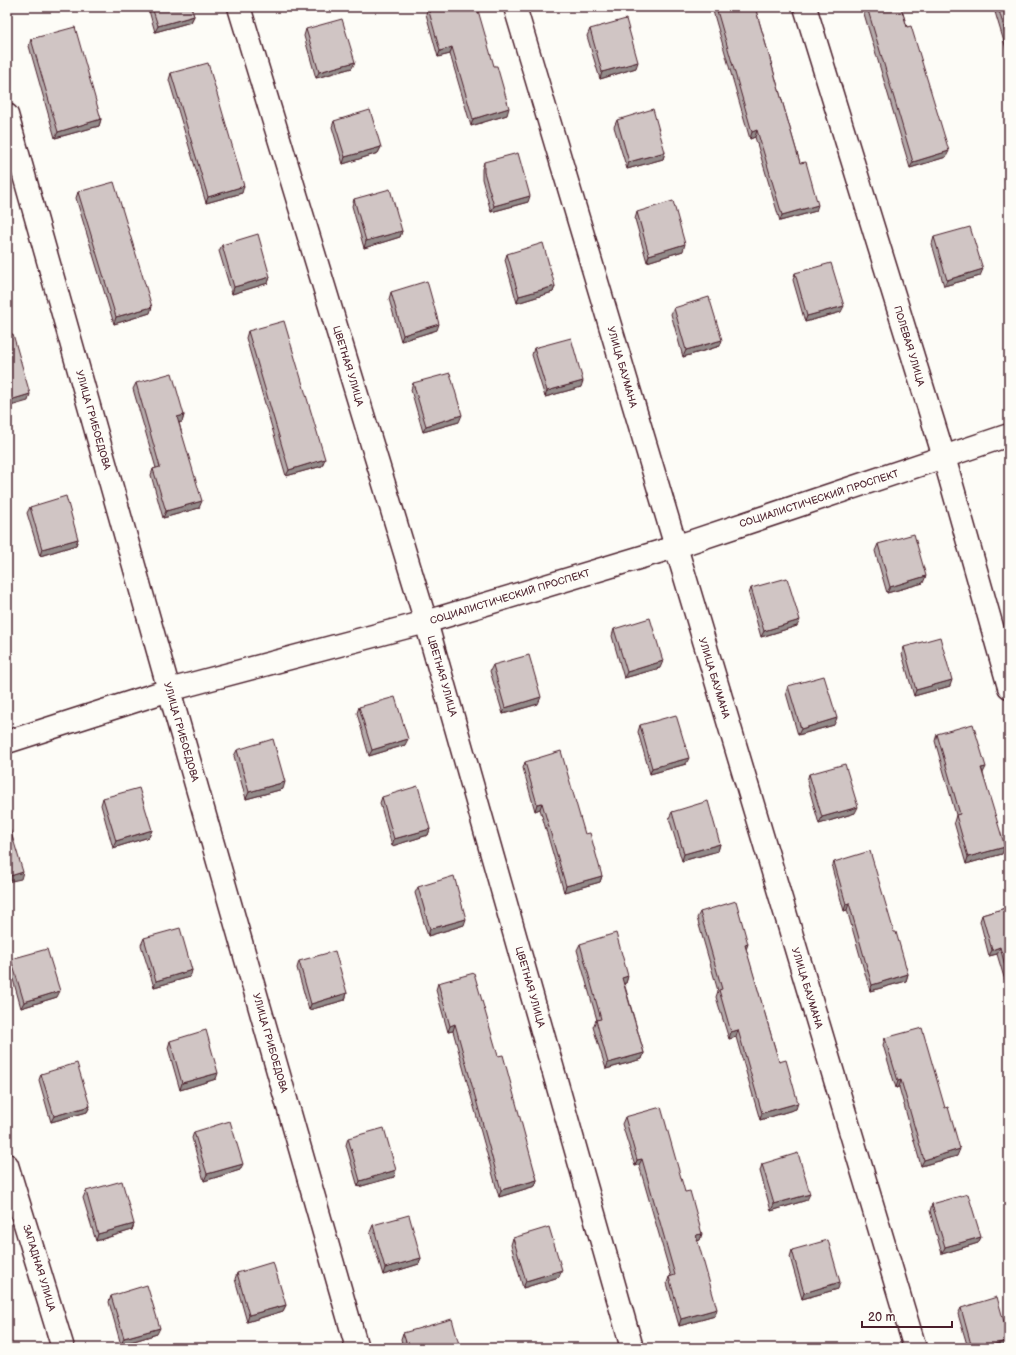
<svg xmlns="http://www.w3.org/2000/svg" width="1016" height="1355" font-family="'Balsamiq Sans',sans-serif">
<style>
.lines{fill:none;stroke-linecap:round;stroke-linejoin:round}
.minor-casing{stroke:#4a1f2b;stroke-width:25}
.minor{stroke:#fdfcf7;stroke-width:22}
.wall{fill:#b3a9a9;stroke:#4a1f2b}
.shaded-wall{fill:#928a89;stroke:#4a1f2b}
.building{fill:#d0c5c4;stroke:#4a1f2b}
.labels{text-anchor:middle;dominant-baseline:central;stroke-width:3;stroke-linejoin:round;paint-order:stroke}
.street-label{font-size:10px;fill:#4a1f2b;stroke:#fdfcf7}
</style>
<rect width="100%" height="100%" fill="#fdfcf7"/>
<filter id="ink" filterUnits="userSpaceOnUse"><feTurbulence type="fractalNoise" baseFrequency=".025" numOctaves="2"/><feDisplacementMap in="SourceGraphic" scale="8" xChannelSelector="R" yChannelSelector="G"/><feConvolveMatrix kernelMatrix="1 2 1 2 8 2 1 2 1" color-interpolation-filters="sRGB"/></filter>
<g filter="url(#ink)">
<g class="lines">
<defs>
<g id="minor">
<polyline points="239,7 426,622 632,1348"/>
<polyline points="515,7 915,1348"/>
<polyline points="805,7 944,457 1009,687"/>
<polyline points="7,115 169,690 357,1348"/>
<polyline points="7,742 169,690 426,622 675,547 1009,435"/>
<polyline points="7,1165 63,1348"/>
</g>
</defs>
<use href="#minor" class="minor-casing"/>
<use href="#minor" class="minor"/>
</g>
<g class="wall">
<polygon points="148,7 191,7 194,16 191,22 155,32"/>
<polygon points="714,7 755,7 800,163 816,211 780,221 755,137 750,139 713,11"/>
<polygon points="862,7 901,7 946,157 910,168"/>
<polygon points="997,7 1009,7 1009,55 1008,55 995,12"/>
<polygon points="428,8 507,115 471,126 450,54 438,57 426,14"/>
<polygon points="306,29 352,68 316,78 304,36"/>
<polygon points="590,29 636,68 600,79 587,36"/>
<polygon points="31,39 101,119 99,126 55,138 29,46"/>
<polygon points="171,73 242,193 206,203 169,80"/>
<polygon points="617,120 665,152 663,159 627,169 614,127"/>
<polygon points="334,121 381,147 378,153 343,164 332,127"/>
<polygon points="484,162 528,202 491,212 482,179 482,169"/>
<polygon points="78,192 150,313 114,324 76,198"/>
<polygon points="354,199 402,231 400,237 364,248 352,206"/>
<polygon points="637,212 683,251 647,262 635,219"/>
<polygon points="934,237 980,276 944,286 932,244"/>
<polygon points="222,245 270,277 268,283 232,294 219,251"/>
<polygon points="507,254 555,286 553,292 517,303 505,260"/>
<polygon points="795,273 841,312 805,322 793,280"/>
<polygon points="391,292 437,330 401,341 389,299"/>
<polygon points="674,308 720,346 683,357 671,314"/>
<polygon points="248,331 322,466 286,476 246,338"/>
<polygon points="534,348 581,387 545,397 532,355"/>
<polygon points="136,383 184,415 182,422 179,422 199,508 163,518 151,475 153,469 156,468 133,389"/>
<polygon points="413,383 459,422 423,432 411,390"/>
<polygon points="30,507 78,539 76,545 40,556 27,513"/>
<polygon points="878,544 923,583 887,593 875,551"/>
<polygon points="751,588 797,626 761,637 749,594"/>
<polygon points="614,629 660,668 624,678 612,636"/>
<polygon points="904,647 950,686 914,696 902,654"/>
<polygon points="493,665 538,704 503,714 490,671"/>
<polygon points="788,686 834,725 798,735 786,693"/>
<polygon points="359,707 405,745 369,756 357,713"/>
<polygon points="640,725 686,764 650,774 638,732"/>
<polygon points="937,734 983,773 1002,854 966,864 954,822 956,815 935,741"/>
<polygon points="237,750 283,789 246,799 234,756"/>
<polygon points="525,762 602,876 600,882 564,892 540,809 535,811 523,768"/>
<polygon points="809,774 855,813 819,824 807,781"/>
<polygon points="382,797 430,829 428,835 392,846 380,803"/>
<polygon points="103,798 152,830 149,837 113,848 101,805"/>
<polygon points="672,812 720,844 718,851 682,861 669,818"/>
<polygon points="834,862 908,974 906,981 870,991 847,910 844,911 832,868"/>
<polygon points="418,887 464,925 428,936 415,893"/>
<polygon points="1009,907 1009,994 997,954 989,956 980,921 982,915"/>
<polygon points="700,912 746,950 779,1062 796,1109 760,1120 736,1037 729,1039 716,997 718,991 697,918"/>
<polygon points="144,938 192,970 190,977 154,987 141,945"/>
<polygon points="580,944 628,976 626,983 624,983 644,1053 642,1059 606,1069 593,1027 596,1020 597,1020 577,950"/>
<polygon points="11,959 57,997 21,1008 9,965"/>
<polygon points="299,961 347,993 345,1000 309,1010 297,968"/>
<polygon points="438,983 498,1056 537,1180 535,1186 499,1197 453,1031 448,1032 436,990"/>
<polygon points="885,1038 957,1156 921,1166 899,1087 896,1088 883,1045"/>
<polygon points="170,1041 216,1079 180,1090 168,1048"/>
<polygon points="41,1074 90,1106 87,1112 51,1122 39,1080"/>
<polygon points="625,1117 685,1192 700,1240 697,1241 715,1316 679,1326 667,1283 669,1277 671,1276 639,1165 635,1166 622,1124"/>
<polygon points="194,1132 240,1170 204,1181 192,1138"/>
<polygon points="348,1138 394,1177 358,1187 346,1145"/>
<polygon points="762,1164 807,1200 771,1211 760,1171"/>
<polygon points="86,1191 134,1224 132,1230 96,1241 83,1198"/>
<polygon points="932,1204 981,1237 978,1243 942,1254 930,1211"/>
<polygon points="373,1225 421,1258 419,1264 383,1275 370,1232"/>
<polygon points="513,1238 559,1277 523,1288 511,1245"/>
<polygon points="792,1250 838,1289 802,1299 790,1257"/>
<polygon points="237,1273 286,1305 283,1311 247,1322 235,1279"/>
<polygon points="111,1296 157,1334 121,1345 109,1302"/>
<polygon points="961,1308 1007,1346 1001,1348 968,1348 958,1314"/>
<polygon points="403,1333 460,1348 403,1348 401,1339"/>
</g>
<g class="shaded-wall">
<polygon points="194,16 191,22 155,32 158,26"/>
<polygon points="452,47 450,54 438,57 440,51"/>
<polygon points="355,62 352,68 316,78 319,72"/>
<polygon points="638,62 636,68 600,79 602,72"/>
<polygon points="509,108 507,115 471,126 473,119"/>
<polygon points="101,119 99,126 55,138 58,132"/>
<polygon points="757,130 755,137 750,139 752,132"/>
<polygon points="381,147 378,153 343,164 345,157"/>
<polygon points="949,151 946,157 910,168 913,162"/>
<polygon points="665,152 663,159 627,169 629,162"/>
<polygon points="244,186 242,193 206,203 208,197"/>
<polygon points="530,196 528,202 491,212 494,206"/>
<polygon points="818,205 816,211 780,221 782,215"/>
<polygon points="402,231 400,237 364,248 366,241"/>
<polygon points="685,244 683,251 647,262 649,255"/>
<polygon points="983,269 980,276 944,286 947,280"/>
<polygon points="270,277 268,283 232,294 234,287"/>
<polygon points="555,286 553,292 517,303 519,296"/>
<polygon points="844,306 841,312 805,322 807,316"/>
<polygon points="152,307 150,313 114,324 116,317"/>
<polygon points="439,324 437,330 401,341 403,335"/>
<polygon points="722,340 720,346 683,357 686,350"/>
<polygon points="583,381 581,387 545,397 547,391"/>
<polygon points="30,394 28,401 7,407 7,401"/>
<polygon points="184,415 182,422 175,423 177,417"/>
<polygon points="462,415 459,422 423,432 426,426"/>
<polygon points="325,459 322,466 286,476 289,470"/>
<polygon points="202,501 199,508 163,518 166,511"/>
<polygon points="78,539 76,545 40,556 42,549"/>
<polygon points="926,576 923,583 887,593 890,587"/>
<polygon points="800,620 797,626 761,637 764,631"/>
<polygon points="663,661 660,668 624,678 627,672"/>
<polygon points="952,680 950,686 914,696 916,690"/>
<polygon points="541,697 538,704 503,714 505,708"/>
<polygon points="837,718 834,725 798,735 801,729"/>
<polygon points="408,739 405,745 369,756 372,750"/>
<polygon points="689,758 686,764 650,774 652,768"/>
<polygon points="986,767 983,773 981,768"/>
<polygon points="285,782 283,789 246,799 249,792"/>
<polygon points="542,803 540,809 535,811 537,804"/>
<polygon points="858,807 855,813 819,824 822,817"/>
<polygon points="430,829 428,835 392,846 394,839"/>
<polygon points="152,830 149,837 113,848 116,841"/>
<polygon points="720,844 718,851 682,861 684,854"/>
<polygon points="1005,847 1002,854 966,864 968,857"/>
<polygon points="23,872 21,879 7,882 7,877"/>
<polygon points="602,876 600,882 564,892 566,886"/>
<polygon points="849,903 847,910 844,911 846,904"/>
<polygon points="466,919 464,925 428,936 430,929"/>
<polygon points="748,944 746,950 745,945"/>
<polygon points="1000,947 997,954 989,956 992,950"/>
<polygon points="192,970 190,977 154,987 156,981"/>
<polygon points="908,974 906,981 870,991 872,985"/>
<polygon points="628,976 626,983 620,984 622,978"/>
<polygon points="60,991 57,997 21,1008 24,1002"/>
<polygon points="347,993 345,1000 309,1010 311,1004"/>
<polygon points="455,1024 453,1031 448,1032 450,1026"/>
<polygon points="738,1030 736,1037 729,1039 731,1032"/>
<polygon points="644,1053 642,1059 606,1069 608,1063"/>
<polygon points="218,1073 216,1079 180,1090 182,1083"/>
<polygon points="901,1080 899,1087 896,1088 898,1081"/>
<polygon points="798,1103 796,1109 760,1120 762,1113"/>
<polygon points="90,1106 87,1112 51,1122 54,1116"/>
<polygon points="960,1149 957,1156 921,1166 924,1160"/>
<polygon points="642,1159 639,1165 635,1166 637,1160"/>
<polygon points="243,1164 240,1170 204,1181 207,1174"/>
<polygon points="396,1170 394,1177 358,1187 360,1181"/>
<polygon points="537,1180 535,1186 499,1197 501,1190"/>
<polygon points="810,1194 807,1200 771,1211 774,1204"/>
<polygon points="134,1224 132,1230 96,1241 98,1234"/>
<polygon points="702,1234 700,1240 693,1242 696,1235"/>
<polygon points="981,1237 978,1243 942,1254 945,1247"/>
<polygon points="421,1258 419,1264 383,1275 385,1268"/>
<polygon points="562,1270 559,1277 523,1288 526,1281"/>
<polygon points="840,1282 838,1289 802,1299 804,1293"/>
<polygon points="286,1305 283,1311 247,1322 249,1315"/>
<polygon points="717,1309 715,1316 679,1326 681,1319"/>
<polygon points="160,1328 157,1334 121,1345 124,1338"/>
<polygon points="1009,1340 1007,1346 1001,1348 981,1348"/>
</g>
<g class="building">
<polygon points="152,7 191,7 194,16 158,26"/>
<polygon points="431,7 477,7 494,66 497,66 509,108 473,119 452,47 440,51 428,8"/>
<polygon points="716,7 755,7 800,163 806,162 818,205 782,215 757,130 752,132"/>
<polygon points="867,7 901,7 907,27 911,26 949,151 913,162"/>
<polygon points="998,7 1009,7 1009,45"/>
<polygon points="342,19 355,62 319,72 306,29"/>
<polygon points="626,19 638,62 602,72 590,29"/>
<polygon points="75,27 101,119 58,132 31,39"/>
<polygon points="208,63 244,186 208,197 171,73"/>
<polygon points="653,109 665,152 629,162 617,120"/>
<polygon points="370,110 381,147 345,157 334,121"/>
<polygon points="518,153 530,196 494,206 484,172 484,162"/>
<polygon points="114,182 152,307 116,317 78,192"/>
<polygon points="390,189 402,231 366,241 354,199"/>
<polygon points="673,201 685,244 649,255 637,212"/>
<polygon points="970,227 983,269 947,280 934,237"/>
<polygon points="258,234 270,277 234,287 222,245"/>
<polygon points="543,243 555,286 519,296 507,254"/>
<polygon points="831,263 844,306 807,316 795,273"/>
<polygon points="427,281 439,324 403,335 391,292"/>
<polygon points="709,297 722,340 686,350 674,308"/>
<polygon points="284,321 325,459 289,470 248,331"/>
<polygon points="13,334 30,394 7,401 7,335"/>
<polygon points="571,338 583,381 547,391 534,348"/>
<polygon points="172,373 184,415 177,417 202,501 166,511 153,469 160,467 136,383"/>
<polygon points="450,373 462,415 426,426 413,383"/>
<polygon points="66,496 78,539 42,549 30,507"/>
<polygon points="914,534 926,576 890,587 878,544"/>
<polygon points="787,578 800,620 764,631 751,588"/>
<polygon points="650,618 663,661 627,672 614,629"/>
<polygon points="940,637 952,680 916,690 904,647"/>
<polygon points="529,655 541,697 505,708 493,665"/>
<polygon points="824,676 837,718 801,729 788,686"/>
<polygon points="395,697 408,739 372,750 359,707"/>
<polygon points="676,715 689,758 652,768 640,725"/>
<polygon points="973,724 986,767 981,768 1005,847 968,857 956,815 960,814 937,734"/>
<polygon points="273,739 285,782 249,792 237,750"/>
<polygon points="561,751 585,834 590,833 602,876 566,886 542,803 537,804 525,762"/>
<polygon points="845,764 858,807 822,817 809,774"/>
<polygon points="418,786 430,829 394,839 382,797"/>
<polygon points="139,788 152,830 116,841 103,798"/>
<polygon points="708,801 720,844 684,854 672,812"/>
<polygon points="10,829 23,872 7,877 7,830"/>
<polygon points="870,851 894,932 896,932 908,974 872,985 849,903 846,904 834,862"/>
<polygon points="454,876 466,919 430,929 418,887"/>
<polygon points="736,901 748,944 745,945 779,1062 786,1060 798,1103 762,1113 738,1030 731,1032 719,990 722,989 700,912"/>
<polygon points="1009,907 1009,980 1000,947 992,950 982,915"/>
<polygon points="180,928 192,970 156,981 144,938"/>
<polygon points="616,933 628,976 622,978 644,1053 608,1063 596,1020 601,1019 580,944"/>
<polygon points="47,949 60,991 24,1002 11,959"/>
<polygon points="335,951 347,993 311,1004 299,961"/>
<polygon points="474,973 498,1056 503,1055 537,1180 501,1190 455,1024 450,1026 438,983"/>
<polygon points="922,1028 945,1108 948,1107 960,1149 924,1160 901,1080 898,1081 885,1038"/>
<polygon points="206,1030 218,1073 182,1083 170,1041"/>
<polygon points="77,1063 90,1106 54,1116 41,1074"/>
<polygon points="661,1107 685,1192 690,1191 702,1234 696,1235 717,1309 681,1319 669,1277 675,1275 642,1159 637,1160 625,1117"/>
<polygon points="230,1121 243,1164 207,1174 194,1132"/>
<polygon points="384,1128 396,1170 360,1181 348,1138"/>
<polygon points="798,1153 810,1194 774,1204 762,1164"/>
<polygon points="122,1181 134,1224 98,1234 86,1191"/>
<polygon points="968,1194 981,1237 945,1247 932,1204"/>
<polygon points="409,1215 421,1258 385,1268 373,1225"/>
<polygon points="549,1227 562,1270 526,1281 513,1238"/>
<polygon points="828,1240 840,1282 804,1293 792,1250"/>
<polygon points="273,1262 286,1305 249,1315 237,1273"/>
<polygon points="147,1285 160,1328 124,1338 111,1296"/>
<polygon points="997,1297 1009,1340 981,1348 972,1348 961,1308"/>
<polygon points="452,1319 460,1348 408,1348 403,1333"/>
</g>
</g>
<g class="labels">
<g class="street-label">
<text transform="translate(909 346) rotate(73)">ПОЛЕВАЯ УЛИЦА</text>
<text transform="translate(348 366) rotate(73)">ЦВЕТНАЯ УЛИЦА</text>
<text transform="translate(622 367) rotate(74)">УЛИЦА БАУМАНА</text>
<text transform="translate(93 420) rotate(74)">УЛИЦА ГРИБОЕДОВА</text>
<text transform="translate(819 499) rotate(-18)">СОЦИАЛИСТИЧЕСКИЙ ПРОСПЕКТ</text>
<text transform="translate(510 597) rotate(-17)">СОЦИАЛИСТИЧЕСКИЙ ПРОСПЕКТ</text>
<text transform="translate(442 676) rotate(74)">ЦВЕТНАЯ УЛИЦА</text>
<text transform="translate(714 678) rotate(73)">УЛИЦА БАУМАНА</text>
<text transform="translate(181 732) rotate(74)">УЛИЦА ГРИБОЕДОВА</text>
<text transform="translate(530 987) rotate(74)">ЦВЕТНАЯ УЛИЦА</text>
<text transform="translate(807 988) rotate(73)">УЛИЦА БАУМАНА</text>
<text transform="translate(270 1043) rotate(74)">УЛИЦА ГРИБОЕДОВА</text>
<text transform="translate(39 1268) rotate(73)">ЗАПАДНАЯ УЛИЦА</text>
</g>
</g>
<rect width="1016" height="1355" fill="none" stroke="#fdfcf7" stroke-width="24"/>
<rect x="12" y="12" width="992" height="1331" fill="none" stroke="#4a1f2b" stroke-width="1.5" filter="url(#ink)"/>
<path d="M862 1321v6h90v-6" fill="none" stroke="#4a1f2b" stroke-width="2"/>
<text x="868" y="1321" font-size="12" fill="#4a1f2b" stroke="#fdfcf7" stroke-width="3" paint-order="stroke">20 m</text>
</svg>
